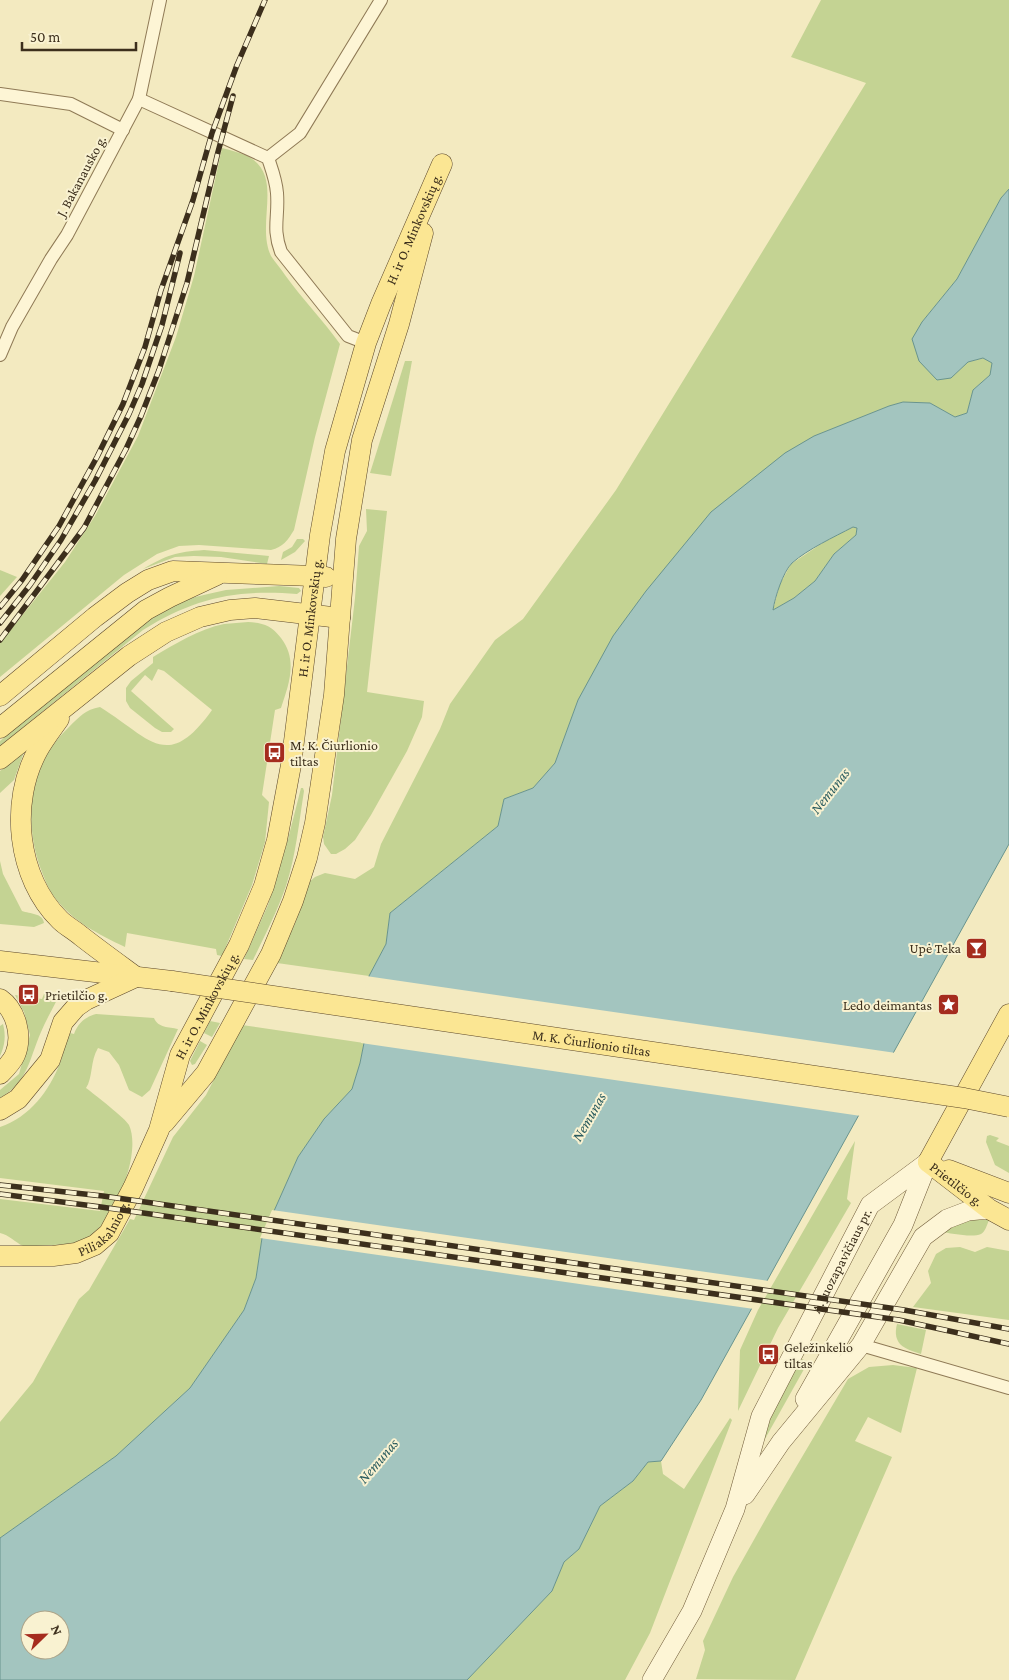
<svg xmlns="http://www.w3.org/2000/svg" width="1009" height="1680" font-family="'Crimson Pro',serif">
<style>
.green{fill:#c4d393}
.water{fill:#a3c5bf;stroke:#69948e;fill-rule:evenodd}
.pier{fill:#f3eac0}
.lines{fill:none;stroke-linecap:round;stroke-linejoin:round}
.street-casing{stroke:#8f7a56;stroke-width:14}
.secondary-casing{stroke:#705b39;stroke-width:20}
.primary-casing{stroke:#5c472a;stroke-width:21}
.street{stroke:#fdf5d5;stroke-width:12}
.secondary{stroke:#fdf5d5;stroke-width:19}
.primary{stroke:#fbe693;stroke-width:20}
.rail-casing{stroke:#3c2f1c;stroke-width:5.5}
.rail{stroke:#f9f2d1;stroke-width:4;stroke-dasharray:11;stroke-linecap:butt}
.primary-bridge-casing{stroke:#5c472a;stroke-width:21;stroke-linecap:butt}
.primary-bridge{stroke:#fbe693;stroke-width:20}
.labels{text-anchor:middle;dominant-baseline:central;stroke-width:4;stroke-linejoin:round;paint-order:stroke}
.street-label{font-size:14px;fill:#3c2f1c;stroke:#f9f2d1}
.poi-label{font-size:14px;fill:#3c2f1c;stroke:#f9f2d1;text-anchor:start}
.water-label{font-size:15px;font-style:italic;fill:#295b5e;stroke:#f9f2d1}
</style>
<rect width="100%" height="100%" fill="#f3eac0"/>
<g class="green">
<polygon points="821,0 1009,0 1009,189 1001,198 957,279 922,322 951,378 968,362 984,358 992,363 990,375 973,390 967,413 955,417 930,403 903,402 889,406 814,436 578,700 555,763 533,788 504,799 498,826 390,913 386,944 369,976 277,963 296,921 308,883 315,877 325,873 355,879 374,867 381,844 440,729 450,704 495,640 523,619 616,490 866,83 791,57"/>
<path d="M 222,148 C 230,150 238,152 245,155 C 286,173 255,223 271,256 C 275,262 281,269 285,275 C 302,299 323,320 340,344 L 315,437 L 294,530 C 288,540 283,547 271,550 L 199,545 L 179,546 L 157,554 L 124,575 L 0,677 L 0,643 L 65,562 L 95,516 L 138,436 L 176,337 L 194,276 Z"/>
<polygon points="405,361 412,361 391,476 370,473"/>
<polygon points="366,509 387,511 367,692 424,701 422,717 407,751 371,815 355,840 345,849 336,854 331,854 324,844 323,837 332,795 355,598 359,546 367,531"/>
<polygon points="853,527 857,528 856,535 834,554 815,581 794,598 773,610 780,584 791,564 824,542"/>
<polygon points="297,539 303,539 305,541 295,552 281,560 283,552 292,547"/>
<path d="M 204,550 L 269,556 L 267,564 L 221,557 L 194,556 L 175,557 L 143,569 C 167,555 176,552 204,550 Z"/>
<polygon points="0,570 17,577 0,596"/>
<path d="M 279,586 L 299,588 L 301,591 L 297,594 C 237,589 194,598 143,630 L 0,746 L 0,741 L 151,615 L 191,598 L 208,594 L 226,590 Z"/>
<path d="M 248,622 C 263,623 271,625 281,638 C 298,660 289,684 281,708 L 275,710 L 262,795 L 269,802 L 265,842 L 252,885 L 222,956 L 217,955 L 216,949 L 127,933 L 125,947 C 98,934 74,922 55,898 C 48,889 44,877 40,867 C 23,817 30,764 69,727 C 80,716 85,710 100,707 C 150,738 167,773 212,710 L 164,671 L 158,669 L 152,681 L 145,675 L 131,691 L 174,729 L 171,732 L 162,732 L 155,728 L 130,708 L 126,701 L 126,688 L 131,681 L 153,663 L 153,657 C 175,644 199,629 224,624 C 232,623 240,623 248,622 Z"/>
<polygon points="24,752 14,780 0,793 0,771"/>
<path d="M 301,788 L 303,788 L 304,791 C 299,822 296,855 286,886 C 277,912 265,935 253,960 L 244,959 L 268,905 L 288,839 Z"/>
<path d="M 0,861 L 3,874 L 22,911 C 30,914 43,913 44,923 L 34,927 L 0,924 Z"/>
<path d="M 44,994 L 59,996 C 53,1008 46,1020 41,1032 C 29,1059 29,1081 0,1098 L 0,1090 L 19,1074 L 30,1035 L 24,1012 L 15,995 L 42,999 Z"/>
<path d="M 96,1014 L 154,1018 C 158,1028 169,1027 178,1029 L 150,1090 L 142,1097 L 129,1090 L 119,1065 L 109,1052 L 98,1048 C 90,1061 93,1078 86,1088 C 94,1094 126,1119 129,1125 C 143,1155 111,1231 81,1242 C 75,1244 28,1247 23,1246 C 15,1242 9,1235 0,1233 L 0,1199 L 100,1211 L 104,1191 L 0,1178 L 0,1127 C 30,1117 49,1091 60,1063 C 64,1053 65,1042 70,1033 L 74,1034 C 78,1023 85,1017 96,1014 Z"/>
<polygon points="210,1021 220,1023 212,1037 204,1033"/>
<path d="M 3,1024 C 6,1036 5,1045 0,1056 L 0,1026 Z"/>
<polygon points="242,1025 364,1043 360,1063 352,1089 324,1119 298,1157 262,1238 256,1278 244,1310 190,1388 116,1456 0,1538 0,1422 33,1382 79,1299 89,1290 130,1219 134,1220 173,1137 206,1095"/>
<polygon points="200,1041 207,1045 195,1064 192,1065 190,1061"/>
<polygon points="990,1135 999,1138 996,1141 1009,1146 1009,1173 995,1165 986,1142 987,1136"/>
<polygon points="855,1141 847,1199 851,1203 778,1328 738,1411 740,1350 758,1310"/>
<path d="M 969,1220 L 989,1220 C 987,1225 985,1232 981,1234 C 972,1238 950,1233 941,1232 Z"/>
<polygon points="960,1247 975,1252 987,1247 1009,1251 1009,1320 913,1307 931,1283 928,1271 936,1254 946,1248"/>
<path d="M 897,1324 L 926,1330 L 921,1354 C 904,1349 892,1344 897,1324 Z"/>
<polygon points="802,1359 808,1362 756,1455 773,1409"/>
<polygon points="893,1365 917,1368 901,1433 868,1417 855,1441 892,1457 795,1680 696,1679 705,1650 703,1641 733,1577 769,1513 848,1379 869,1367"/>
<polygon points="730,1418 732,1420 650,1633 625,1680 467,1680 552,1591 564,1562 579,1549 600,1506 633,1481 648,1462 661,1461 663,1474 684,1489"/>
</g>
<path class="water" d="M 1009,189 L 1009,844 L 701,1400 L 661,1461 L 648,1462 L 633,1481 L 600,1506 L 579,1549 L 564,1562 L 552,1591 L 467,1680 L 0,1680 L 0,1538 L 116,1456 L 190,1388 L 244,1310 L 256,1278 L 262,1238 L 298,1157 L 324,1119 L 352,1089 L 360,1063 L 364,1043 L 369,976 L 386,944 L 390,913 L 498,826 L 504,799 L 533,788 L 555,763 L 578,700 L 613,636 L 646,591 L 711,512 L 785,453 L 814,436 L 889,406 L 903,402 L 930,403 L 955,417 L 967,413 L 973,390 L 990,375 L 992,363 L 983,358 L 968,362 L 951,378 L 937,380 L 919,361 L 912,339 L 922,322 L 957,279 L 1001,198 ZM 853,527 L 857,528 L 856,535 L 834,554 L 815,581 L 794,598 L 773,610 C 775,597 783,572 792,563 C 808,549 834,537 853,527 ZM 30,1620 L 60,1620 L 60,1650 L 30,1650 Z"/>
<g class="pier">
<polygon points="366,976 896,1053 861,1116 361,1043"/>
<polygon points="272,1210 769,1281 754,1309 260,1238"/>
</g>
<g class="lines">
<defs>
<g id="street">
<polyline points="0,94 71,104 123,130"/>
<path d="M 139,99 L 268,158 C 272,170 276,180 277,193 C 279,217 272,228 281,252 L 348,336 L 366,343"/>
<polyline points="268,158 300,133 381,0"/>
<polyline points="0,355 12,327 51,259 67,235 139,99 160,0"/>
<polyline points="861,1345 1009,1388"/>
</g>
<g id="secondary">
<polyline points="805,1399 903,1225 928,1162"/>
<polyline points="745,1495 781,1442 861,1345 923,1237 947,1219 968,1211 989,1209"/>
<path id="s1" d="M 652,1680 L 692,1611 L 735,1509 L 761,1416 L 870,1205 L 928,1162"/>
</g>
<g id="primary">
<polyline points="0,696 95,617 127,593 148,580 173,571 314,576 326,577"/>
<path d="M 59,719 C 52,729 44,739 38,750 C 9,802 17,878 60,920 C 66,926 74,930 81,936 C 99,950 117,963 136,977"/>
<polyline points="0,728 146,610 170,597 217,575"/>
<polyline points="0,759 129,656 166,632 200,617 230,610 255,608 340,618"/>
<polyline points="0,961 172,981"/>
<path d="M 0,999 C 16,1010 23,1036 15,1055 C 12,1062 6,1068 0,1074"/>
<polyline points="0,1110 18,1099 50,1060 63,1022 76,1007 86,1000 136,977"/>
<polyline points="164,1123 206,1073 271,954 293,901 307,858 315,823 334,695 346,539 362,440 399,324 423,233"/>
<polyline points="928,1162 1009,1014"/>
<path id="s2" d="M 928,1162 L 989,1209 L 1009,1220"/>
<polyline points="949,1170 1009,1193"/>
<path id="s3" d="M 0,1256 L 53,1256 L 76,1253 L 95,1245 L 109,1233 L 133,1188 L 159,1130 L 180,1055 L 239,945 L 264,886 L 277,840 L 291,765 L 320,535 L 335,451 L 366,343 L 381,304 L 442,164"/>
</g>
</defs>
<use href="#street" class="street-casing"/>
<use href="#secondary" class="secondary-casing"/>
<use href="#primary" class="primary-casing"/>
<use href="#street" class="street"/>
<use href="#secondary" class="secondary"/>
<use href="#primary" class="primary"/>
<defs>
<g id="rail">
<polyline points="0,607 22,580 59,526 97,457 123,404 145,347 161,290 193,200 212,133 237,65 265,0"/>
<polyline points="0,623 30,585 61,540 95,481 129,414 142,384 162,325 180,253"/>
<polyline points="0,640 84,528 126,449 141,416 159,370 187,283 218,152 233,96"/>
<polyline points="0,1185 103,1196 904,1310 1009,1329"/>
<polyline points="0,1194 101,1207 899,1320 1009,1344"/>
</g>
</defs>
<use href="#rail" class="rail-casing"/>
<use href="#rail" class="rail"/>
<defs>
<g id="primary-bridge">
<path id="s4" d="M 172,981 L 964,1098 L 1009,1107"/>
</g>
</defs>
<use href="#primary-bridge" class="primary-bridge-casing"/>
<use href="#primary-bridge" class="primary-bridge"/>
</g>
<defs>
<symbol id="bus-square" viewBox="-11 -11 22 22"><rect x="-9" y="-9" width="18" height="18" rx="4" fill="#a52c1e" stroke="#f9f2d1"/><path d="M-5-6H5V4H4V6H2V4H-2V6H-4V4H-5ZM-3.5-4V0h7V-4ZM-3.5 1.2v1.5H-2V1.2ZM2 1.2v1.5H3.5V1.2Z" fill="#fff"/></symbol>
<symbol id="bar-square" viewBox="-11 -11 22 22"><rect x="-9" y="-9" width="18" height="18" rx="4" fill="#a52c1e" stroke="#f9f2d1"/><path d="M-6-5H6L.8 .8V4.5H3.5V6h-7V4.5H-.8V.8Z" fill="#fff"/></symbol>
<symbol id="sight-square" viewBox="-11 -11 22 22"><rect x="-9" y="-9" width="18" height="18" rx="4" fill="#a52c1e" stroke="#f9f2d1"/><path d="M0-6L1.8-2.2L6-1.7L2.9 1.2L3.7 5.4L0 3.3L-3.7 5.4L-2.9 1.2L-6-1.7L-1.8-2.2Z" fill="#fff"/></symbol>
</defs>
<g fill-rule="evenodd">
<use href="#bus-square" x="262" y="740" width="25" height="25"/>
<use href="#bar-square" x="964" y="936" width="25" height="25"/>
<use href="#bus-square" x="16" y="982" width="25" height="25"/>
<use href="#sight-square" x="936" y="992" width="25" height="25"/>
<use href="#bus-square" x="756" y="1342" width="25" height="25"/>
</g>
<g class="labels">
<g class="street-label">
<text transform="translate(81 176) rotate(-62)">J. Bakanausko g.</text>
<text stroke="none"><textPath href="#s3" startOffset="1174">H. ir O. Minkovskių g.</textPath></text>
<text stroke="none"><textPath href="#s3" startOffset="769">H. ir O. Minkovskių g.</textPath></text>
<text stroke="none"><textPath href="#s3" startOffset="364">H. ir O. Minkovskių g.</textPath></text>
<text stroke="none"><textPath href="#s4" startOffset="424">M. K. Čiurlionio tiltas</textPath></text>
<text stroke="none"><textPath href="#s2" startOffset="36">Prietilčio g.</textPath></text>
<text stroke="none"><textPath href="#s3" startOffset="115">Piliakalnio g.</textPath></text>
<text stroke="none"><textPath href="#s1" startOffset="462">A. Juozapavičiaus pr.</textPath></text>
</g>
<g class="poi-label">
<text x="290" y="745">M. K. Čiurlionio<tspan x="290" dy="16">tiltas</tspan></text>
<text x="961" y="948" text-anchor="end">Upė Teka</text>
<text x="45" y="995">Prietilčio g.</text>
<text x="932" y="1005" text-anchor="end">Ledo deimantas</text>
<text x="784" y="1347">Geležinkelio<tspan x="784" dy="16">tiltas</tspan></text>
</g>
<g class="water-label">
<text transform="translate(830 791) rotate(-52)">Nemunas</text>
<text transform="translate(589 1117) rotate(-60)">Nemunas</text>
<text transform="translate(378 1461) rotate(-50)">Nemunas</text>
</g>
</g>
<g transform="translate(45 1635) rotate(67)"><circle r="24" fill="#f9f2d1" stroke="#ada489"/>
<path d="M0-4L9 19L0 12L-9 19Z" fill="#a52c1e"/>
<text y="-8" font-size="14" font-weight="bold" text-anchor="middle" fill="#3c2f1c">N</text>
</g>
<path d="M22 42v8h114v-8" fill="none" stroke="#3c2f1c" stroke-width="2.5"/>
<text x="30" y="42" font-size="15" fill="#3c2f1c" stroke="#f9f2d1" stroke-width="4" paint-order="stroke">50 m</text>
</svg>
